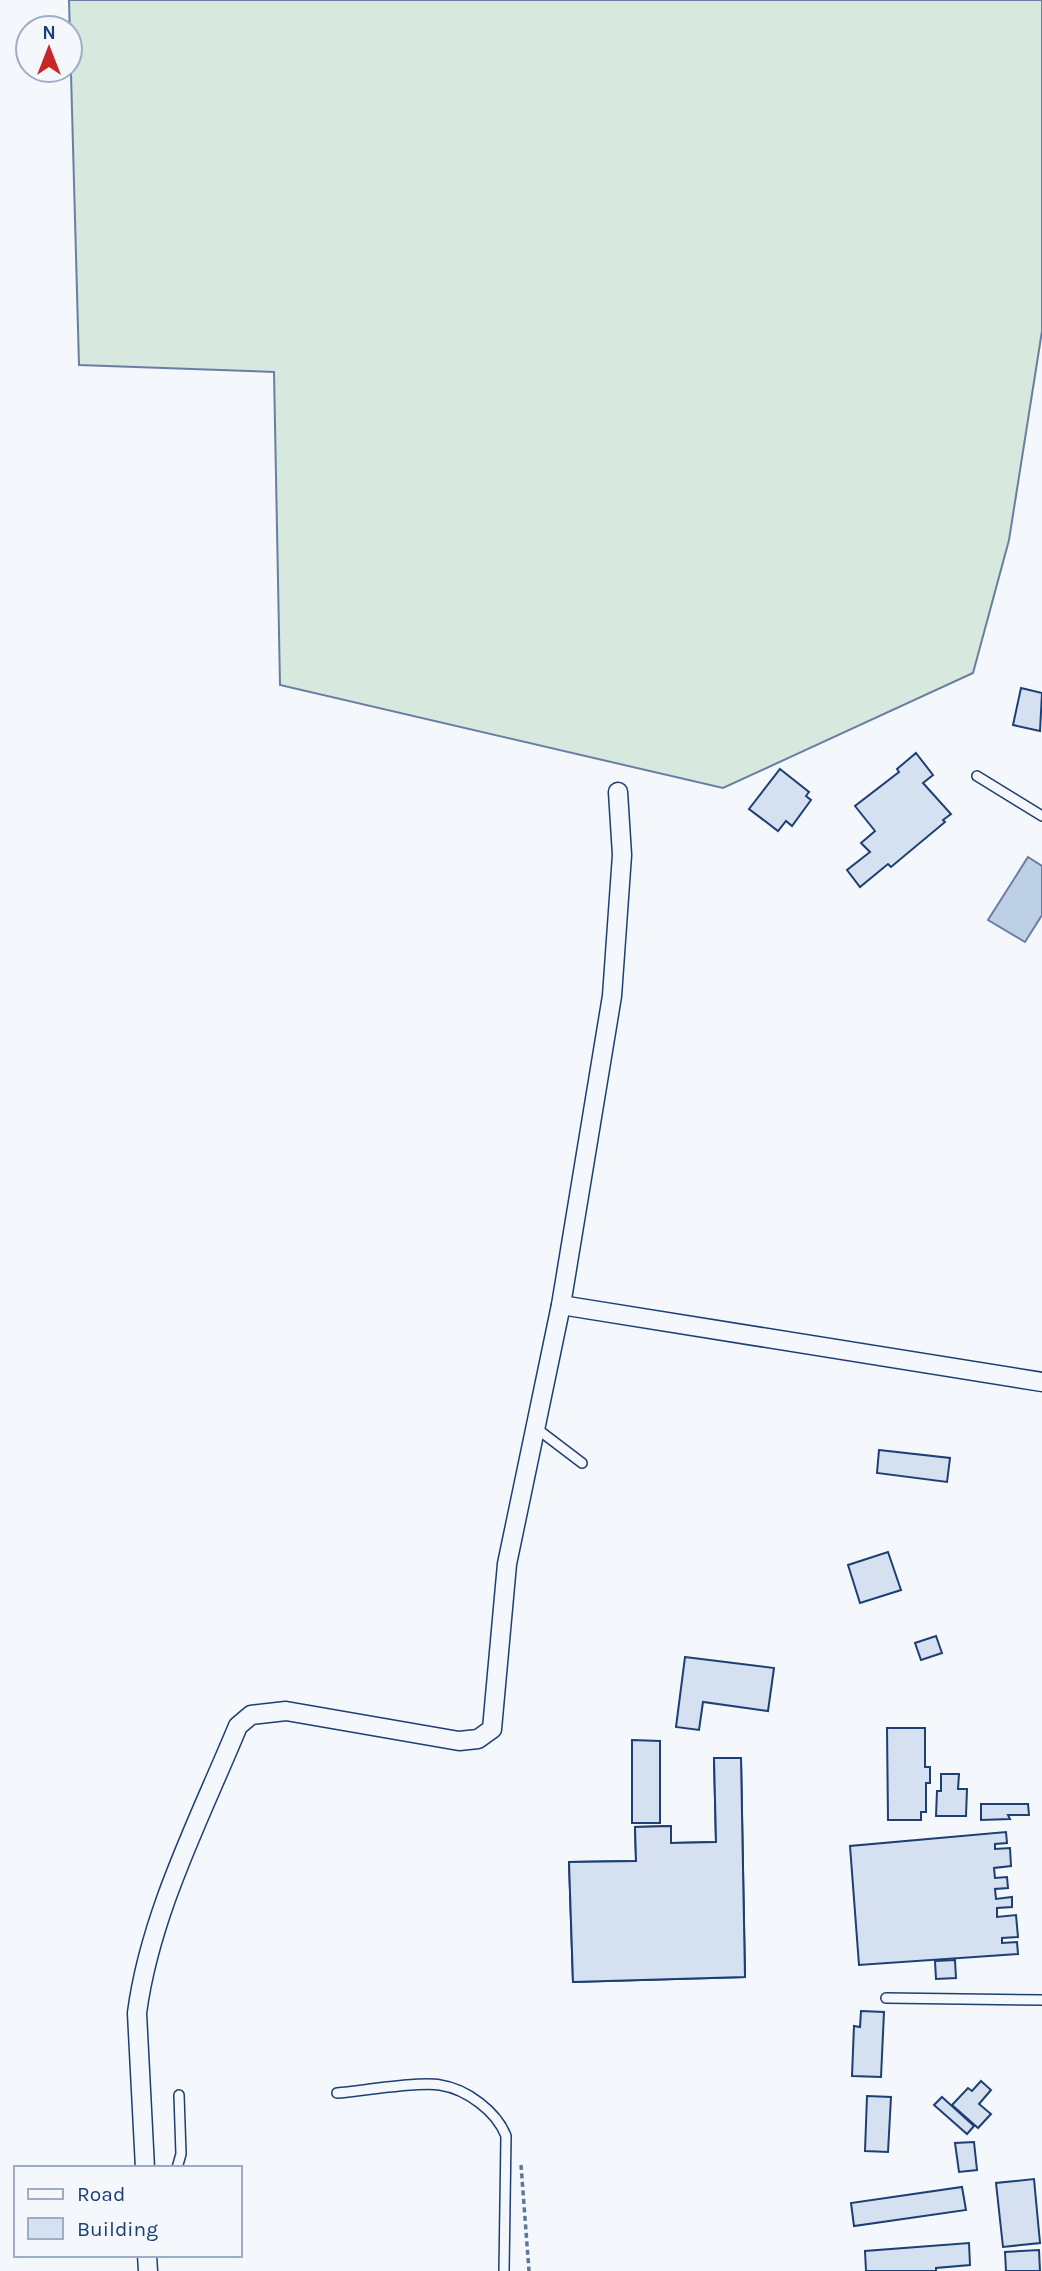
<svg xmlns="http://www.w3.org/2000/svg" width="1042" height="2271" font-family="Karla,sans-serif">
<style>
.grass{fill:#d7e8df;stroke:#687fa3;stroke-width:2}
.water{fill:#bed0e5;stroke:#687fa3;stroke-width:2}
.building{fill:#d5e0f0;stroke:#1d3f73;stroke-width:2;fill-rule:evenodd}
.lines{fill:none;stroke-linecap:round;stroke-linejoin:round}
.service-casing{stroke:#1d3f73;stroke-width:12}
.minor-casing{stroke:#1d3f73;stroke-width:21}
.path{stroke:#5e769c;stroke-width:3.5;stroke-dasharray:5 3.5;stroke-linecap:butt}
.service{stroke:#f4f7fb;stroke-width:9}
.minor{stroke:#f4f7fb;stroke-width:18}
</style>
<rect width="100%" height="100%" fill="#f4f7fb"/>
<polygon class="grass" points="69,0 1042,0 1042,331 1009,540 973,673 723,788 280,685 274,372 79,365"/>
<polygon class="water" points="1028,857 1042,866 1042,915 1025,942 988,920"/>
<g class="building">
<polygon points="1021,688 1042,693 1040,731 1013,725"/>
<polygon points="916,753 933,775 923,783 951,814 943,820 945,822 891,867 888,864 860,887 847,870 870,852 861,843 875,831 855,806 899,772 897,769"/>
<polygon points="780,769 809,792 806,796 811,800 792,826 786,821 778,831 749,809"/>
<polygon points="879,1450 950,1458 947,1482 877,1473"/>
<polygon points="888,1552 901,1590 860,1603 848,1565"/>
<polygon points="936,1636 942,1653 921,1660 915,1643"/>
<polygon points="685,1657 774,1668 768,1711 703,1702 699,1730 676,1727"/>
<polygon points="887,1728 925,1728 925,1767 930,1767 930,1783 926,1783 926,1812 921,1812 921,1820 888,1820"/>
<polygon points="632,1740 660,1741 660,1823 632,1823"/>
<path d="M 714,1758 L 741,1758 L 745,1977 L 573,1982 L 569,1862 L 636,1861 L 635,1827 L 671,1826 L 671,1843 L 716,1842 ZM 716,1885 L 716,1952 L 596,1956 L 596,1887 Z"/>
<polygon points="714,1758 741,1758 745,1977 573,1982 569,1862 636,1861 635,1827 671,1826 671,1843 716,1842"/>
<polygon points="941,1774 959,1774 958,1789 967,1789 966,1816 936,1816 937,1791 941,1791"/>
<polygon points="981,1804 1028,1804 1029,1815 1008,1815 1010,1819 981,1820"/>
<polygon points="1006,1832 1007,1843 995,1844 995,1849 1010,1848 1011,1866 994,1868 995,1878 1007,1877 1008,1888 995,1889 996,1899 1012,1897 1012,1907 997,1908 997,1917 1016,1915 1018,1937 1002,1938 1002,1943 1017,1942 1018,1954 859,1965 850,1846"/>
<polygon points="955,1960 956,1978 936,1979 935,1961"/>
<polygon points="861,2011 884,2012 881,2077 852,2076 854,2026 860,2027"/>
<polygon points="981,2081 991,2090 979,2104 991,2114 978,2128 952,2105 968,2088 972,2091"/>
<polygon points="867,2096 891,2097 888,2152 865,2151"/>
<polygon points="942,2097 974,2126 967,2134 934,2105"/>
<polygon points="974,2142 977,2170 959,2172 955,2143"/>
<polygon points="1034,2179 1040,2243 1003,2247 996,2183"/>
<polygon points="962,2187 966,2210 854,2226 851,2203"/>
<polygon points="969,2243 970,2265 936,2268 936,2271 866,2271 865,2251"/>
<polygon points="1039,2250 1040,2271 1006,2271 1005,2252"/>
</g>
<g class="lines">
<defs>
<g id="service">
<polyline points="977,776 1042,816"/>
<polyline points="536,1428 582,1463"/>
<polyline points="886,1998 1042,2000"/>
<path d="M 337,2093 C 362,2091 419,2081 440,2085 C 467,2089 497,2112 506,2136 L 504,2271"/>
<polyline points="177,2168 181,2154 179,2095"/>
</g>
<g id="minor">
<polyline points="561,1305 1042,1382"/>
<path d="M 145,2168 L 137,2013 C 150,1914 200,1818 238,1726 L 251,1715 L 286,1711 L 459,1741 L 478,1739 L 492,1729 L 507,1564 L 561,1305 L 612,996 L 622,855 L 618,792"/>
<polyline points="147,2255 148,2271"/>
</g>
</defs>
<use href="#service" class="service-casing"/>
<use href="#minor" class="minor-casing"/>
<polyline class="path" points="521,2165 529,2271"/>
<use href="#service" class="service"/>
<use href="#minor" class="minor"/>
</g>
<rect x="14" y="2166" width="228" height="91" fill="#f4f7fb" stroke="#9eadc5" stroke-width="2"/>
<rect x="28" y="2189" width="35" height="10" fill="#f4f7fb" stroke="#9eadc5" stroke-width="2"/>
<text x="77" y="2201" font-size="21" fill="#1d3f73">Road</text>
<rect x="28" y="2218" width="35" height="21" fill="#d5e0f0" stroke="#9eadc5" stroke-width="2"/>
<text x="77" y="2236" font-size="21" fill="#1d3f73">Building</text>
<g transform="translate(49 49)"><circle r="33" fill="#f4f7fb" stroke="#9eadc5" stroke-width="2"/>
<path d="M0-5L12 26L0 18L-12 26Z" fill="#c62828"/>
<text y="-10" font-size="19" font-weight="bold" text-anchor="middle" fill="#1d3f73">N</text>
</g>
</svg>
